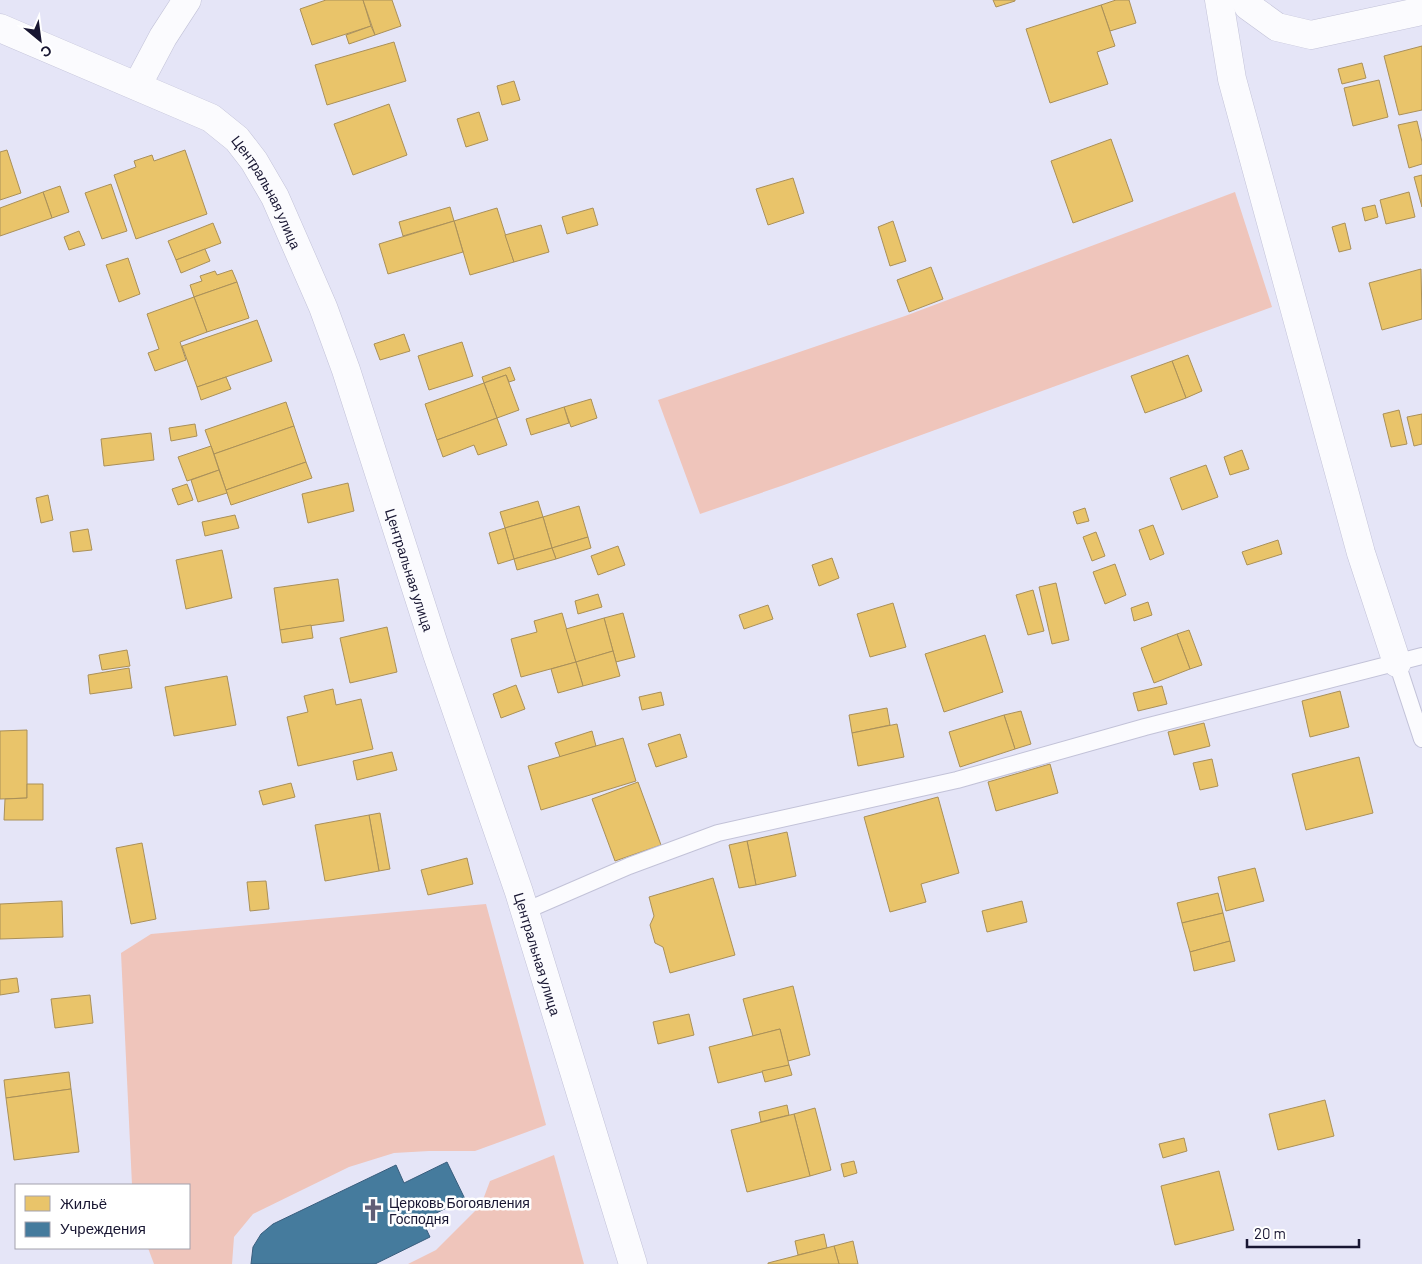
<svg xmlns="http://www.w3.org/2000/svg" width="1422" height="1264" font-family="Barlow,sans-serif">
<style>
.green{fill:#efc5bb}
.homes{fill:#e9c46a;stroke:#aa9059}
.public{fill:#457b9d;stroke:#385d7d}
.lines{fill:none;stroke-linecap:round;stroke-linejoin:round}
.lane-casing{stroke:#c2c2d8;stroke-width:18}
.street-casing{stroke:#c2c2d8;stroke-width:29}
.lane{stroke:#fbfbfe;stroke-width:16}
.street{stroke:#fbfbfe;stroke-width:28}
.labels{text-anchor:middle;dominant-baseline:central;stroke-width:5;stroke-linejoin:round;paint-order:stroke}
.street-label{font-size:14px;fill:#181632;stroke:#fff}
.poi-label{font-size:14px;fill:#181632;stroke:#fff;text-anchor:start}
</style>
<rect width="100%" height="100%" fill="#e5e5f7"/>
<g class="green">
<polygon points="1235,192 1272,307 784,485 700,514 658,400 905,316"/>
<polygon points="486,904 546,1125 475,1151 429,1151 394,1153 349,1167 253,1214 234,1237 232,1264 154,1264 148,1248 189,1248 189,1185 132,1185 121,953 151,934"/>
<polygon points="554,1155 584,1264 408,1264 436,1250 481,1205 490,1181"/>
</g>
<g class="homes">
<polygon points="326,0 363,0 371,26 312,45 300,9"/>
<polygon points="363,0 392,0 401,26 375,35"/>
<polygon points="993,0 1015,0 1015,1 996,7"/>
<polygon points="1116,0 1129,0 1136,23 1110,31 1101,5"/>
<polygon points="1101,5 1115,46 1097,52 1108,84 1050,103 1026,29"/>
<polygon points="371,26 375,35 349,44 346,35"/>
<polygon points="394,42 406,81 327,105 315,65"/>
<polygon points="1422,46 1422,110 1399,115 1384,56"/>
<polygon points="1362,63 1366,78 1342,84 1338,69"/>
<polygon points="1379,80 1388,117 1353,126 1344,88"/>
<polygon points="514,81 520,100 502,105 497,86"/>
<polygon points="389,104 407,155 353,175 334,124"/>
<polygon points="479,112 488,140 466,147 457,119"/>
<polygon points="1417,121 1422,142 1422,164 1409,168 1398,125"/>
<polygon points="1111,139 1133,201 1073,223 1051,161"/>
<polygon points="7,150 21,193 0,200 0,152"/>
<polygon points="185,150 207,214 136,239 114,175 136,167 134,161 152,155 154,161"/>
<polygon points="1422,175 1422,207 1414,177"/>
<polygon points="793,178 804,213 768,225 756,189"/>
<polygon points="111,184 127,231 102,239 85,193"/>
<polygon points="60,186 69,212 52,218 43,192"/>
<polygon points="43,192 52,218 0,236 0,208"/>
<polygon points="1409,192 1415,217 1386,224 1380,200"/>
<polygon points="1375,205 1378,217 1365,221 1362,208"/>
<polygon points="450,207 454,221 403,236 399,222"/>
<polygon points="497,208 514,262 470,275 454,221"/>
<polygon points="593,208 598,225 567,234 562,217"/>
<polygon points="454,221 463,252 388,274 379,244"/>
<polygon points="893,221 906,261 890,266 878,227"/>
<polygon points="213,223 221,243 176,260 168,241"/>
<polygon points="1345,223 1351,249 1339,252 1332,227"/>
<polygon points="541,225 549,252 514,262 505,235"/>
<polygon points="79,231 85,245 69,250 64,237"/>
<polygon points="205,249 210,261 181,273 176,260"/>
<polygon points="128,258 140,294 119,302 106,265"/>
<polygon points="931,267 943,299 909,312 897,280"/>
<polygon points="1421,269 1422,319 1382,330 1369,283"/>
<polygon points="232,270 237,282 194,297 190,285 202,281 200,276 215,271 217,275"/>
<polygon points="237,282 249,318 207,332 194,297"/>
<polygon points="194,297 207,332 180,342 186,360 155,371 148,353 159,349 147,314"/>
<polygon points="257,320 272,361 197,387 182,346"/>
<polygon points="404,334 410,351 380,360 374,344"/>
<polygon points="462,342 473,376 429,390 418,356"/>
<polygon points="1188,355 1202,391 1186,398 1172,361"/>
<polygon points="1172,361 1186,398 1145,413 1131,376"/>
<polygon points="510,367 515,380 509,382 506,375 484,383 482,377"/>
<polygon points="506,375 519,410 497,418 484,383"/>
<polygon points="226,377 231,389 201,400 197,387"/>
<polygon points="484,383 497,418 437,440 425,404"/>
<polygon points="591,399 597,418 571,427 564,407"/>
<polygon points="286,402 294,426 214,454 205,430"/>
<polygon points="564,407 569,423 531,435 526,419"/>
<polygon points="1399,410 1407,444 1391,447 1383,414"/>
<polygon points="1422,414 1422,444 1414,446 1407,417"/>
<polygon points="497,418 507,445 478,455 474,445 443,457 437,440"/>
<polygon points="195,424 197,436 171,441 169,428"/>
<polygon points="294,426 306,462 226,490 214,454"/>
<polygon points="151,433 154,460 104,466 101,439"/>
<polygon points="211,446 219,470 187,481 178,457"/>
<polygon points="1242,450 1249,469 1230,475 1224,457"/>
<polygon points="306,462 312,478 231,505 226,490"/>
<polygon points="1206,465 1218,497 1182,510 1170,478"/>
<polygon points="219,470 227,493 198,502 191,480"/>
<polygon points="348,483 354,511 308,523 302,494"/>
<polygon points="187,484 193,500 178,505 172,489"/>
<polygon points="48,495 53,520 41,523 36,498"/>
<polygon points="538,501 543,517 505,528 500,512"/>
<polygon points="579,506 588,537 552,548 543,517"/>
<polygon points="1085,508 1089,521 1077,524 1073,512"/>
<polygon points="235,515 239,528 205,536 202,522"/>
<polygon points="543,517 552,548 514,559 505,528"/>
<polygon points="1153,525 1164,554 1150,560 1139,530"/>
<polygon points="505,528 514,559 498,564 489,533"/>
<polygon points="88,529 92,550 73,552 70,532"/>
<polygon points="1096,532 1105,556 1092,561 1083,537"/>
<polygon points="588,537 591,548 556,559 552,548"/>
<polygon points="1278,540 1282,554 1247,565 1242,552"/>
<polygon points="618,546 625,565 598,575 591,556"/>
<polygon points="552,548 556,559 517,570 514,559"/>
<polygon points="222,550 232,598 186,609 176,560"/>
<polygon points="832,558 839,578 819,586 812,565"/>
<polygon points="1115,564 1126,595 1105,604 1093,572"/>
<polygon points="338,579 344,621 280,630 274,588"/>
<polygon points="1056,583 1069,640 1052,644 1039,587"/>
<polygon points="1033,590 1044,631 1028,635 1016,595"/>
<polygon points="598,594 602,607 578,614 575,601"/>
<polygon points="1148,602 1152,615 1134,621 1131,608"/>
<polygon points="893,603 906,647 870,657 857,614"/>
<polygon points="768,605 773,619 744,629 739,615"/>
<polygon points="562,613 576,662 521,677 511,639 537,632 534,621"/>
<polygon points="623,613 635,657 616,662 604,618"/>
<polygon points="604,618 613,651 576,662 566,629"/>
<polygon points="311,625 313,638 282,643 280,630"/>
<polygon points="387,627 397,672 350,683 340,638"/>
<polygon points="1189,630 1202,665 1190,669 1177,634"/>
<polygon points="1177,634 1190,669 1154,683 1141,648"/>
<polygon points="985,635 1003,692 944,712 925,654"/>
<polygon points="127,650 130,666 102,670 99,655"/>
<polygon points="613,651 620,676 583,686 576,662"/>
<polygon points="576,662 583,686 558,693 551,669"/>
<polygon points="129,668 132,688 90,694 88,675"/>
<polygon points="227,676 236,725 174,736 165,687"/>
<polygon points="516,685 525,709 501,718 493,694"/>
<polygon points="1162,686 1167,704 1138,711 1133,693"/>
<polygon points="333,689 336,705 361,699 373,749 298,766 287,717 308,712 304,696"/>
<polygon points="1340,691 1349,727 1310,737 1302,701"/>
<polygon points="661,692 664,705 642,710 639,697"/>
<polygon points="887,708 890,725 852,733 849,715"/>
<polygon points="1021,711 1031,744 1015,749 1004,715"/>
<polygon points="1004,715 1015,749 960,767 949,732"/>
<polygon points="1204,723 1210,746 1174,755 1168,732"/>
<polygon points="897,724 904,757 858,766 852,733"/>
<polygon points="27,730 27,798 0,799 0,731"/>
<polygon points="592,731 596,746 560,757 555,743"/>
<polygon points="680,734 687,757 656,767 648,744"/>
<polygon points="623,738 636,781 541,810 528,766"/>
<polygon points="392,752 397,770 357,780 353,761"/>
<polygon points="1359,757 1373,813 1306,830 1292,774"/>
<polygon points="1212,759 1218,786 1200,790 1193,763"/>
<polygon points="1050,764 1058,793 996,811 988,782"/>
<polygon points="638,782 661,845 615,861 592,799"/>
<polygon points="291,783 295,797 263,805 259,791"/>
<polygon points="27,784 43,784 43,820 4,820 5,799 27,798"/>
<polygon points="938,797 959,873 921,884 926,902 890,912 864,817"/>
<polygon points="380,813 390,869 379,871 369,815"/>
<polygon points="369,815 379,871 325,881 315,825"/>
<polygon points="787,832 796,876 756,885 747,841"/>
<polygon points="747,841 756,885 739,888 729,845"/>
<polygon points="142,843 156,919 131,924 116,848"/>
<polygon points="467,858 473,884 428,895 421,870"/>
<polygon points="1255,868 1264,901 1226,911 1218,877"/>
<polygon points="713,878 735,955 670,973 663,947 655,943 650,925 654,916 649,897"/>
<polygon points="266,881 269,909 250,911 247,882"/>
<polygon points="1218,893 1223,913 1182,923 1177,903"/>
<polygon points="62,901 63,937 0,939 0,904"/>
<polygon points="1022,901 1027,922 987,932 982,911"/>
<polygon points="1223,913 1230,941 1190,952 1182,923"/>
<polygon points="1230,941 1235,961 1194,971 1190,952"/>
<polygon points="17,978 19,992 0,995 0,980"/>
<polygon points="793,986 810,1055 788,1061 780,1029 753,1036 743,999"/>
<polygon points="90,995 93,1023 55,1028 51,999"/>
<polygon points="689,1014 694,1035 658,1044 653,1022"/>
<polygon points="780,1029 789,1065 718,1083 709,1047"/>
<polygon points="789,1065 792,1075 765,1082 762,1071"/>
<polygon points="69,1072 71,1089 6,1098 4,1080"/>
<polygon points="71,1089 79,1152 14,1160 6,1098"/>
<polygon points="1325,1100 1334,1136 1278,1150 1269,1114"/>
<polygon points="787,1105 789,1115 761,1122 759,1112"/>
<polygon points="815,1108 831,1170 810,1176 794,1114"/>
<polygon points="794,1114 810,1176 747,1192 731,1130"/>
<polygon points="1184,1138 1187,1151 1163,1158 1159,1144"/>
<polygon points="854,1161 857,1173 844,1177 841,1164"/>
<polygon points="1219,1171 1234,1230 1175,1245 1161,1186"/>
<polygon points="824,1234 827,1248 798,1255 795,1241"/>
<polygon points="853,1241 858,1264 839,1264 834,1246"/>
<polygon points="834,1246 839,1264 768,1264 768,1263"/>
</g>
<polygon class="public" points="447,1162 465,1199 422,1220 430,1237 375,1264 251,1264 253,1247 261,1234 273,1224 396,1165 404,1183"/>
<g class="lines">
<defs>
<g id="lane">
<polyline points="1397,663 1422,739"/>
<polyline points="525,911 629,866 718,833 957,780 1145,727 1422,656"/>
</g>
<g id="street">
<polyline points="1219,0 1232,79 1361,553 1397,663"/>
<polyline points="1245,0 1248,6 1277,27 1311,35 1422,11"/>
<path id="s1" d="M 0,28 L 211,118 L 237,139 L 254,161 L 275,197 L 323,307 L 346,370 L 437,654 L 519,892 L 633,1264"/>
<polyline points="137,86 163,37 187,0"/>
</g>
</defs>
<use href="#lane" class="lane-casing"/>
<use href="#street" class="street-casing"/>
<use href="#lane" class="lane"/>
<use href="#street" class="street"/>
</g>
<defs>
<symbol id="church-bare" viewBox="-9 -9 18 18"><path d="M-1.2-6h2.4v3.5h3.3v2.4h-3.3V6h-2.4V-.1h-3.3v-2.4h3.3Z" fill="#605e77" stroke="#fff" stroke-width="2.5" paint-order="stroke"/></symbol>
</defs>
<g fill-rule="evenodd">
<use href="#church-bare" x="357" y="1194" width="32" height="32"/>
</g>
<g class="labels">
<g class="street-label">
<text stroke="none"><textPath href="#s1" startOffset="324">Центральная улица</textPath></text>
<text stroke="none"><textPath href="#s1" startOffset="729">Центральная улица</textPath></text>
<text stroke="none"><textPath href="#s1" startOffset="1134">Центральная улица</textPath></text>
</g>
<g class="poi-label">
<text x="389" y="1202">Церковь Богоявления<tspan x="389" dy="16">Господня</tspan></text>
</g>
</g>
<rect x="15" y="1184" width="175" height="65" fill="#ffffff" stroke="#a3a2ad"/>
<rect x="25" y="1196" width="25" height="15" fill="#e9c46a" stroke="#a3a2ad"/>
<text x="60" y="1209" font-size="15" fill="#181632">Жильё</text>
<rect x="25" y="1222" width="25" height="15" fill="#457b9d" stroke="#a3a2ad"/>
<text x="60" y="1234" font-size="15" fill="#181632">Учреждения</text>
<g transform="translate(40 40) rotate(151)" stroke="#ffffff" stroke-width="4" paint-order="stroke">
<path d="M0-4L9 19L0 12L-9 19Z" fill="#181632"/>
<text y="-8" font-size="14" font-weight="bold" text-anchor="middle" fill="#181632">С</text>
</g>
<path d="M1247 1239v8h112v-8" fill="none" stroke="#181632" stroke-width="2.5"/>
<text x="1254" y="1239" font-size="15" fill="#181632" stroke="#ffffff" stroke-width="4" paint-order="stroke">20 m</text>
</svg>
